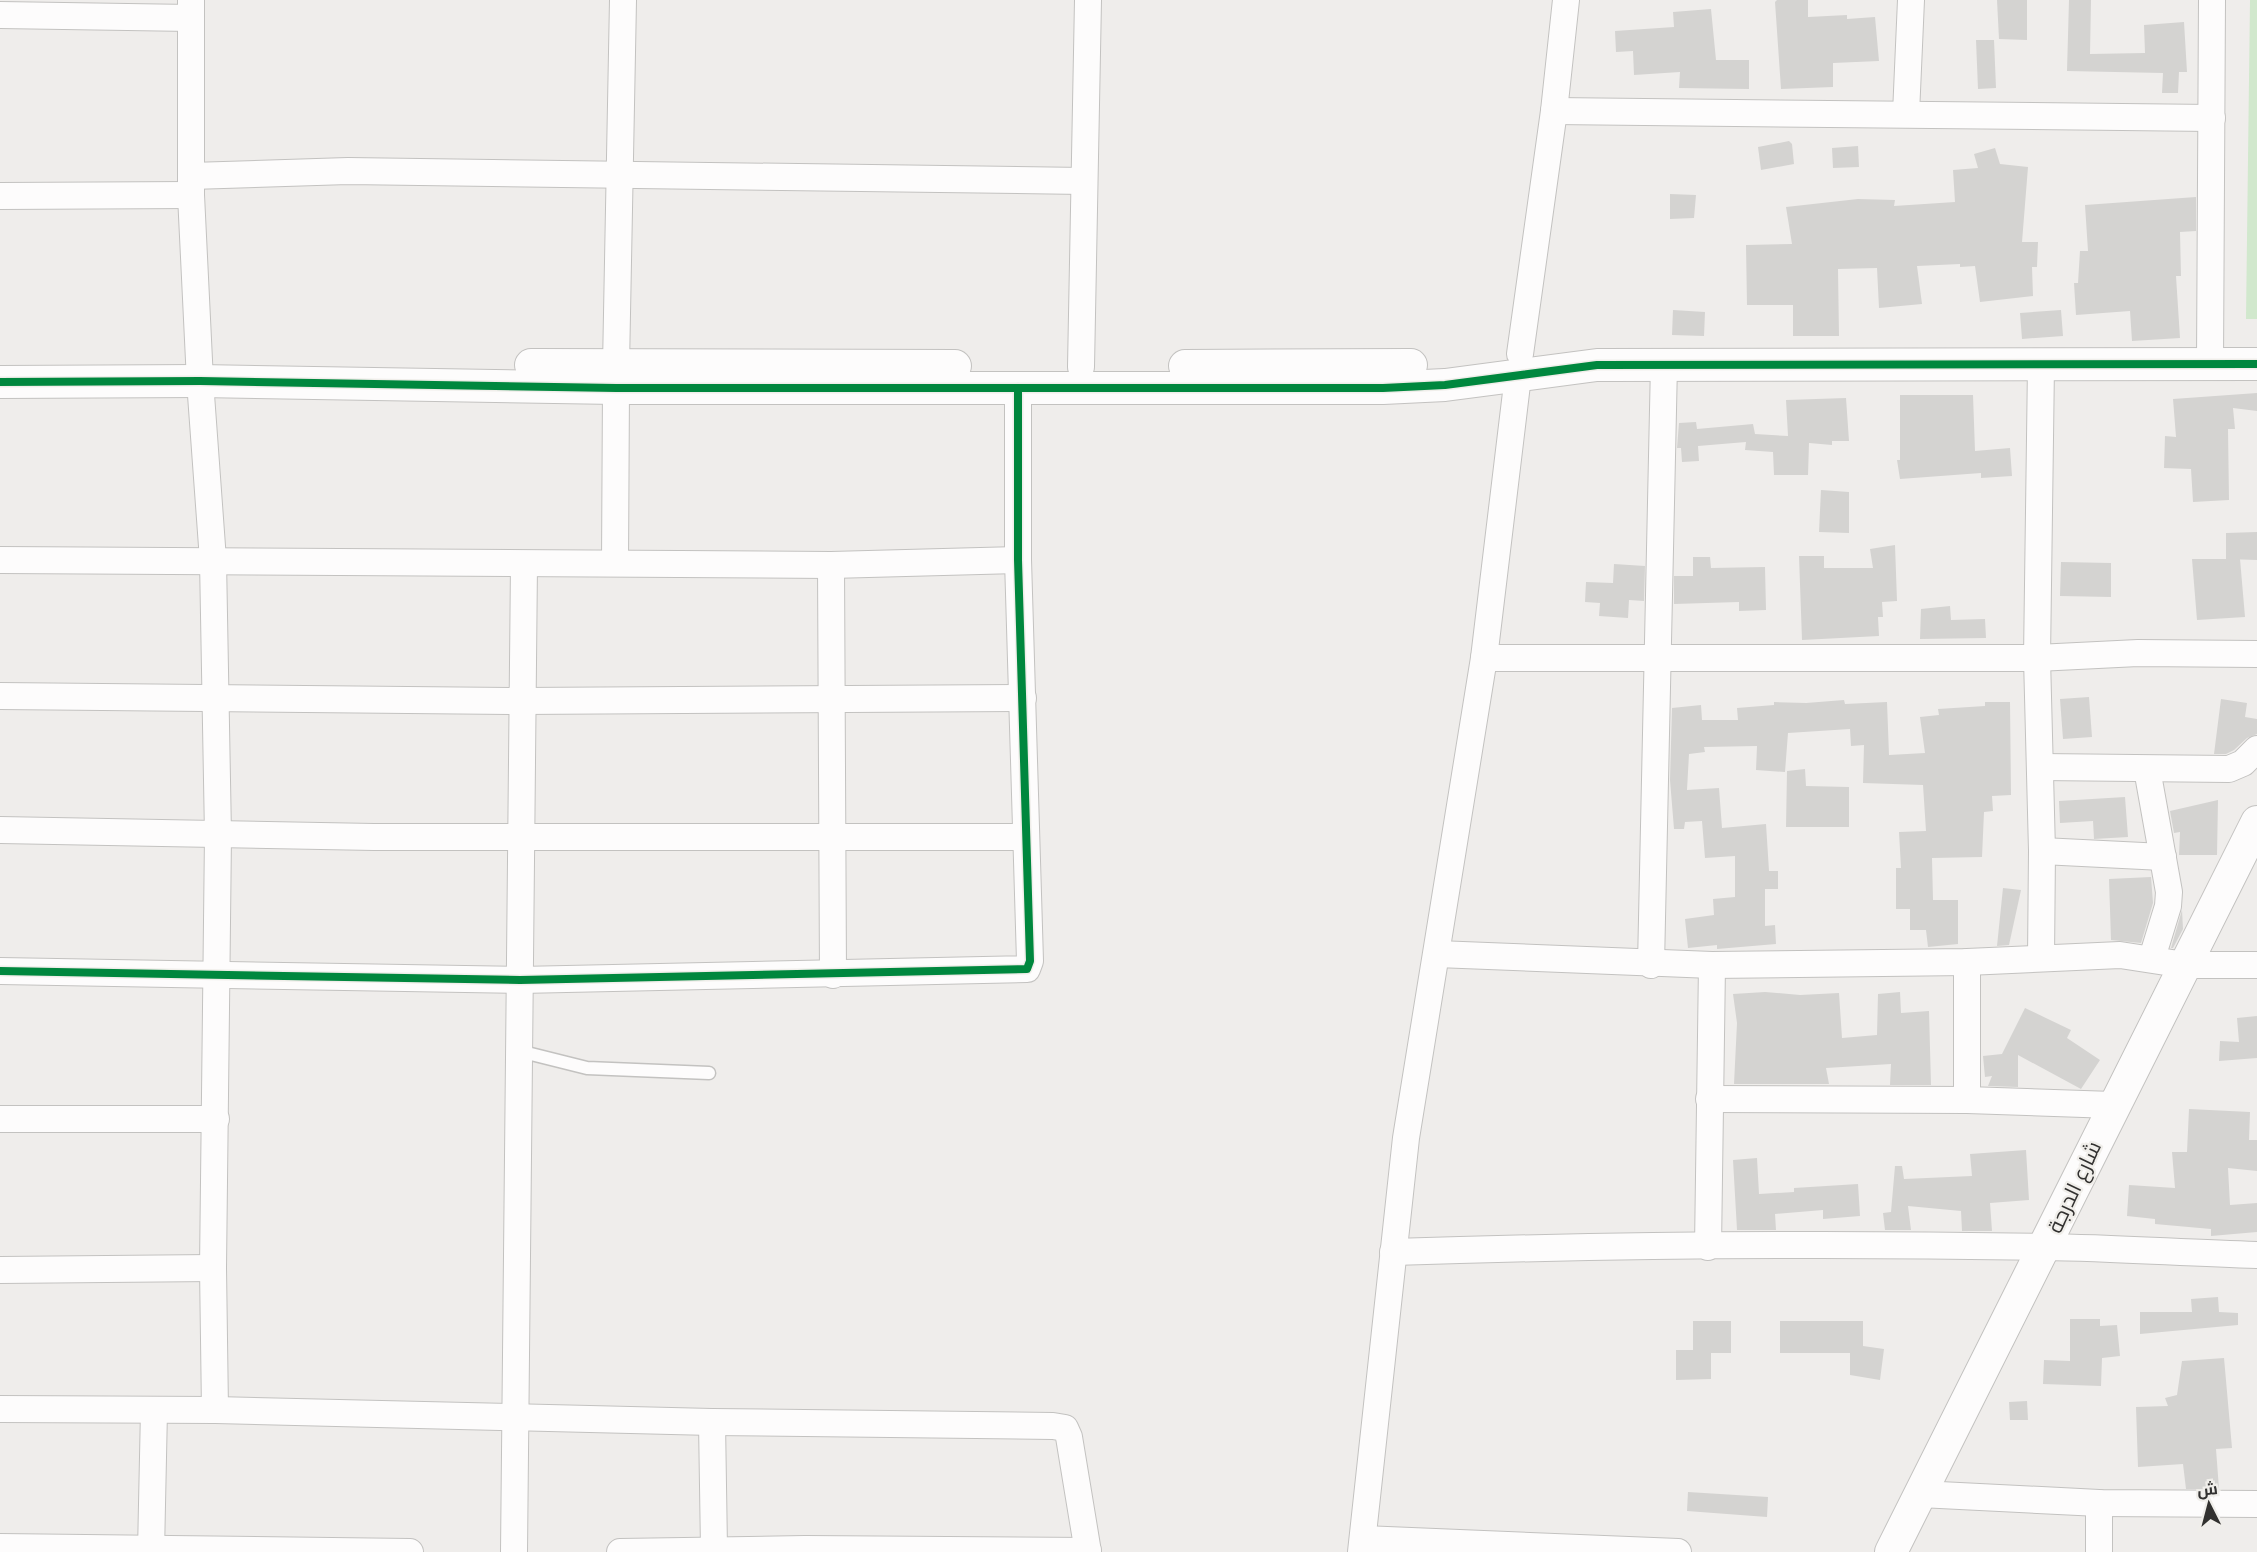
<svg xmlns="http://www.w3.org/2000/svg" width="2257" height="1552" font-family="Arial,Cairo,sans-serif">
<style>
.green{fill:#d1e8cd}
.building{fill:#d4d3d1}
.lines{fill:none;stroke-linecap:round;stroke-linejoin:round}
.service-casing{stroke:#c3c2c0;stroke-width:15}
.minor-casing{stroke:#c3c2c0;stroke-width:28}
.tertiary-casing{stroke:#c3c2c0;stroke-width:34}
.service{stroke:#fdfcfc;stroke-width:12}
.minor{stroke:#fdfcfc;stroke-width:26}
.tertiary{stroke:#fdfcfc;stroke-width:32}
.cycleway-casing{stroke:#f0eeea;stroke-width:11}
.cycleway{stroke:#00873e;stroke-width:8}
.labels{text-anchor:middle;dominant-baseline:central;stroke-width:4.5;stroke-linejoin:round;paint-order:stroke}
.street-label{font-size:21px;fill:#323130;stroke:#f0eeea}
</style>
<rect width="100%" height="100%" fill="#efedeb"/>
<polygon class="green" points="2250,0 2257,0 2257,319 2246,319"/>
<g class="building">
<polygon points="1777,0 1808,0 1808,17 1847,15 1847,19 1875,17 1879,61 1833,63 1833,87 1781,89 1775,2"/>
<polygon points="1997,0 2027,0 2027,40 1999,39"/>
<polygon points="2069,0 2091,0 2090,54 2145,53 2144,25 2184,22 2187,72 2179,72 2178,93 2162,93 2163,73 2067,71"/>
<polygon points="1711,9 1716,60 1749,60 1749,89 1679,88 1680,72 1634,75 1633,51 1616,52 1615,31 1674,27 1673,12"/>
<polygon points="1976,40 1994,40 1996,88 1978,89"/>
<polygon points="1789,141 1792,144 1794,164 1761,170 1758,147"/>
<polygon points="1858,146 1859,167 1833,168 1832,148"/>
<polygon points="1995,148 2000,164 2028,167 2022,242 2038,242 2037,267 2032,267 2033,296 1980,302 1975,266 1960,267 1960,264 1917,266 1922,304 1879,308 1877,268 1838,269 1839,336 1793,336 1793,305 1747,305 1746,245 1792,244 1786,207 1858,199 1895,200 1894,206 1955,202 1953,170 1978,168 1974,154"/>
<polygon points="1670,194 1696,195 1694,218 1670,219"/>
<polygon points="2196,197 2196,231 2180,232 2181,276 2176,276 2180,338 2132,341 2130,311 2076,315 2074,283 2078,283 2080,251 2088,251 2085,205"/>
<polygon points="1673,310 1705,312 1704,336 1672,335"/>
<polygon points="2061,310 2063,336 2022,339 2020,313"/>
<polygon points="2257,393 2257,411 2233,408 2235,429 2228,429 2229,500 2193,502 2191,469 2164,468 2165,436 2176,437 2173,399"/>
<polygon points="1900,395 1973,395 1975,451 2010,448 2012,476 1981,478 1981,473 1900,479 1897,460 1900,460"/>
<polygon points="1846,398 1849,441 1832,441 1832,445 1809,443 1808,475 1774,475 1773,452 1745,450 1746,442 1698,446 1699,461 1682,462 1681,448 1677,448 1679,423 1696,422 1697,429 1753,424 1755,434 1788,436 1786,400"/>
<polygon points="1821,490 1849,492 1849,533 1819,532"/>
<polygon points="2257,532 2257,560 2226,559 2226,533"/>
<polygon points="1895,545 1897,601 1882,602 1883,617 1878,617 1879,636 1802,640 1799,556 1824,556 1824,568 1873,568 1870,549"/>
<polygon points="1693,557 1710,557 1711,568 1765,567 1766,610 1739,611 1739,602 1674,604 1674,576 1693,576"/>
<polygon points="2192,559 2240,559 2245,617 2197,620"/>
<polygon points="2061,562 2111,563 2111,597 2060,596"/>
<polygon points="1614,564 1645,566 1644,601 1629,600 1628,618 1599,616 1600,603 1585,602 1586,582 1613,583"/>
<polygon points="1950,606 1951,620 1985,619 1986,638 1920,639 1921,609"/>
<polygon points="2089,697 2092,737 2063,739 2060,699"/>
<polygon points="2221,699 2247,703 2245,717 2257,719 2257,734 2247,738 2234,750 2226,754 2214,754"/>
<polygon points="1844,700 1845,704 1887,702 1889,755 1925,753 1920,717 1939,715 1938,709 1985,706 1985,702 2010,702 2011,795 1992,796 1993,811 1984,812 1982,857 1932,858 1933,900 1958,900 1958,944 1928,947 1926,930 1910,930 1910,909 1896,909 1896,868 1901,868 1899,832 1926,831 1923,785 1863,783 1864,745 1851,746 1850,729 1788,733 1785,772 1756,770 1757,746 1704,747 1705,752 1689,754 1687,790 1719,788 1722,828 1766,824 1769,871 1778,871 1778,889 1765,889 1765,926 1775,925 1776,944 1717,949 1717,945 1688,948 1685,919 1714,915 1713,899 1735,897 1735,856 1705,858 1702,821 1685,822 1684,829 1674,829 1670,780 1672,708 1701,705 1702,720 1738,720 1737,708 1774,705 1774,702 1806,703"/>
<polygon points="1805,769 1806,786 1849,787 1849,827 1786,827 1787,771"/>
<polygon points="2125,797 2128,837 2094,839 2093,821 2060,823 2059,801"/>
<polygon points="2218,800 2217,855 2179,855 2180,832 2174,833 2170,811"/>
<polygon points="2151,877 2153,903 2141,943 2111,940 2109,879"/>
<polygon points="2003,888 2021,890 2009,945 1997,946"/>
<polygon points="2182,910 2183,929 2173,948 2171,948"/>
<polygon points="1765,992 1800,995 1839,993 1842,1038 1877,1035 1878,994 1900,992 1901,1013 1929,1011 1931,1085 1890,1085 1891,1064 1826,1068 1829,1084 1734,1084 1737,1023 1733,994"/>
<polygon points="2025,1008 2071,1030 2067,1038 2100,1060 2081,1089 2018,1055 2018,1087 1988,1086 1992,1076 1985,1077 1983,1056 2002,1054"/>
<polygon points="2257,1016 2257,1058 2219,1061 2220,1041 2239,1042 2237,1018"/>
<polygon points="2189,1109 2250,1112 2249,1140 2257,1140 2257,1171 2228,1168 2230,1205 2257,1203 2257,1232 2211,1236 2211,1229 2155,1224 2155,1219 2127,1216 2129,1185 2175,1188 2172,1152 2187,1152"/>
<polygon points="2026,1150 2029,1200 1990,1203 1992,1231 1962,1231 1961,1211 1908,1206 1911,1230 1885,1230 1883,1213 1891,1212 1895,1166 1902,1166 1904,1179 1972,1176 1970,1154"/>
<polygon points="1757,1158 1759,1194 1794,1192 1794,1188 1858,1184 1860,1216 1823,1219 1823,1210 1775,1214 1776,1230 1737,1230 1733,1160"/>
<polygon points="2218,1297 2219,1312 2238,1313 2238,1325 2140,1334 2140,1312 2192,1312 2191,1299"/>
<polygon points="2070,1319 2100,1319 2100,1326 2117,1325 2120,1356 2102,1358 2101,1386 2043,1384 2044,1360 2070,1361"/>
<polygon points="1693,1321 1731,1321 1731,1353 1711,1353 1711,1379 1676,1380 1676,1350 1693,1350"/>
<polygon points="1780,1321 1863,1321 1863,1346 1884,1349 1880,1380 1850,1375 1850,1353 1780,1353"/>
<polygon points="2224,1358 2232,1448 2216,1449 2219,1489 2186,1489 2183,1464 2138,1467 2136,1407 2168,1406 2165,1398 2177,1395 2182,1361"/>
<polygon points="2027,1401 2028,1420 2010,1420 2009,1402"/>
<polygon points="1688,1492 1768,1497 1767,1517 1687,1511"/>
</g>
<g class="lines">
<defs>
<polyline id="service" points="519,1051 587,1068 709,1073"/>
<g id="minor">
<polyline points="191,0 191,195 200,381 213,560 218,835 213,1268 215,1410"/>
<polyline points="0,15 191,18"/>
<polyline points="1554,111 2212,118"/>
<polyline points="1906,114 1911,0"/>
<polyline points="191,176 348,171 1084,181"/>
<polyline points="0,196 191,195"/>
<polyline points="1520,354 1554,111 1566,0"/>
<polyline points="2210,363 2212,0"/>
<polyline points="616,366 623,0"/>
<polyline points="1081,367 1088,0"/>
<polyline points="0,560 831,565 1018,560"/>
<polyline points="615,563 616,388"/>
<polyline points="831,565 833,975"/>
<polyline points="1484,658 2037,658 2138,653 2257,654"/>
<polyline points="0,696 521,701 1023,698"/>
<polyline points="2041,767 2229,769 2243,763 2257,749"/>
<polyline points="2147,769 2169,892 2168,906 2152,958"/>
<polyline points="0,830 374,837 1026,837"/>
<polyline points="2042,851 2163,857"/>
<polyline points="1437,954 1712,965 1967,962 2120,955 2185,965 2257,965"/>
<polyline points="2041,958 2042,851 2037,658 2041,365"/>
<polyline points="1967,962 1967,1100"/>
<polyline points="1651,965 1664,364"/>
<polyline points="0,971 520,980 1027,969 1030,961 1018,560 1018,388"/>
<polyline points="1709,1099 1967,1100 2113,1105"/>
<polyline points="0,1119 216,1119"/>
<polyline points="1708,1247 1712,965"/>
<path d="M 1393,1252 C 1610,1245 1827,1243 2044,1247 C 2115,1248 2186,1253 2257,1255"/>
<polyline points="0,1270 213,1268"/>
<polyline points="0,1409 215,1410 712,1422 1053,1426 1065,1428 1069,1437 1088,1552"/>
<polyline points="712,1422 714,1549"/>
<polyline points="1920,1494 2099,1503 2257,1504"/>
<polyline points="2099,1503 2099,1552"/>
<polyline points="1363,1539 1678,1552"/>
<polyline points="0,1547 410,1552"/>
<polyline points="151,1552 154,1410"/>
<polyline points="514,1552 524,564"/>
<polyline points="620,1552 805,1549 1088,1551"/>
<polyline points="1361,1552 1406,1138 1484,658 1518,376"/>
</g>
<g id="tertiary">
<polyline points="531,365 955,366"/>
<polyline points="1185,366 1411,365"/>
<polyline points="0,382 200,381 616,388 1383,388 1445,385 1597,365 2257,364"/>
<path d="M 1891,1552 C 2012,1308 2135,1065 2257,822"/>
</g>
</defs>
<use href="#service" class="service-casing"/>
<use href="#minor" class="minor-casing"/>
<use href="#tertiary" class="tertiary-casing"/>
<use href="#service" class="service"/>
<use href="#minor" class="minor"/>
<use href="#tertiary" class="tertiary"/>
<defs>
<g id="cycleway">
<polyline points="0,382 200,381 616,388 1383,388 1445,385 1597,365 2257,364"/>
<polyline points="0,971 520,980 1027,969 1030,961 1018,560 1018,388"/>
</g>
</defs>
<use href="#cycleway" class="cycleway-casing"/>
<use href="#cycleway" class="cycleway"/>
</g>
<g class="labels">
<g class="street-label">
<text transform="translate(2074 1187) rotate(-65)">شارع الدرجة</text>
</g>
</g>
<g transform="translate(2209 1504) rotate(354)" stroke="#f0eeea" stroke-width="4.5" paint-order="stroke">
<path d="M0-4.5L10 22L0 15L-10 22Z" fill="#323130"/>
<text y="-9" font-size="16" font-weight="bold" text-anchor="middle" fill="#323130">ش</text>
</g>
</svg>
